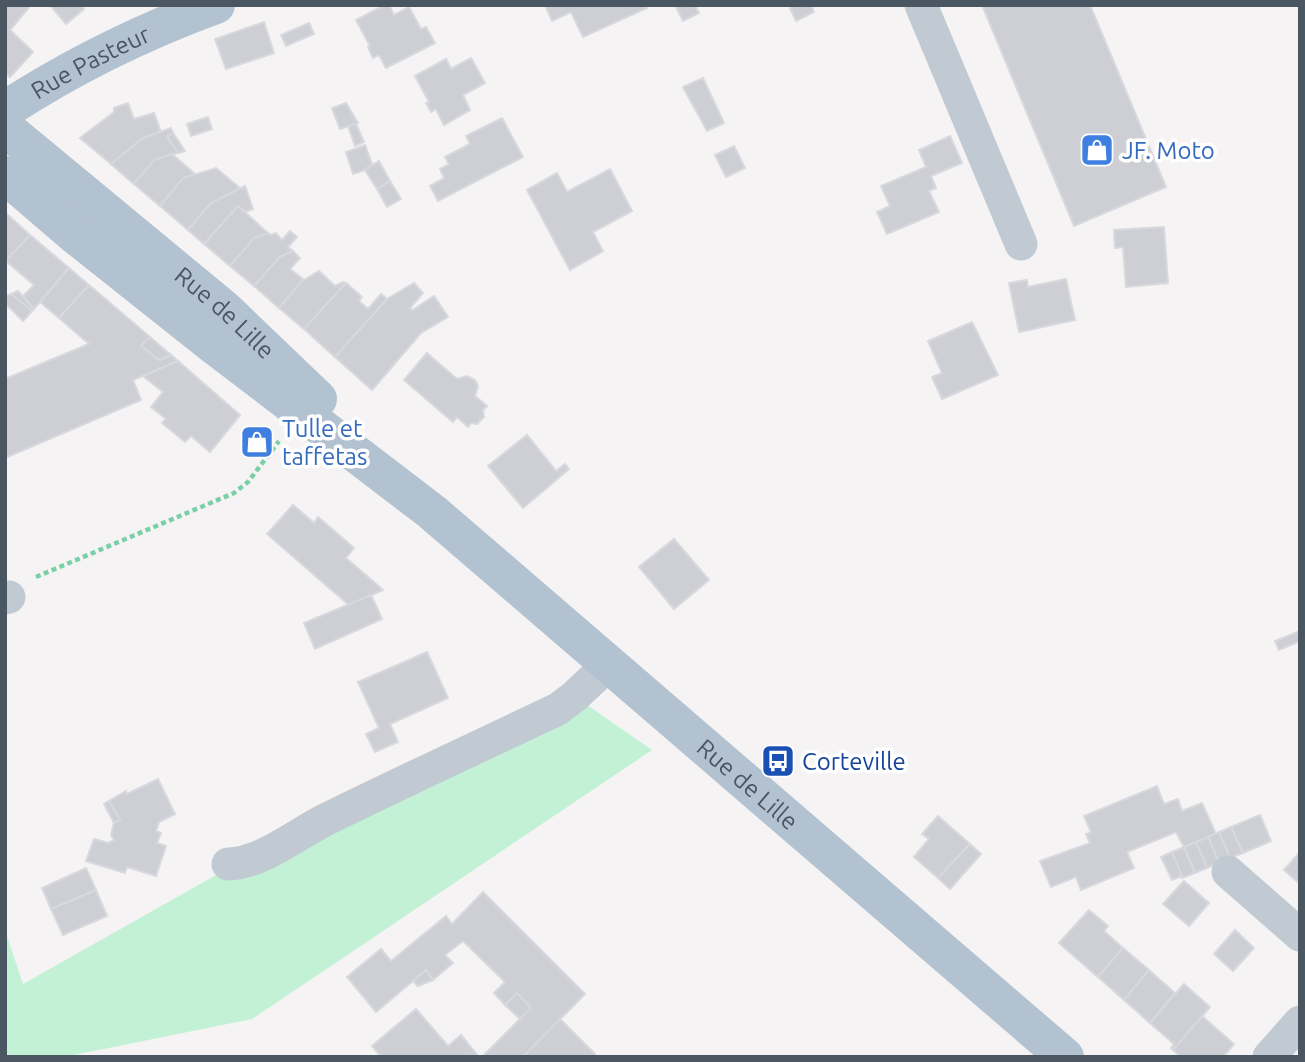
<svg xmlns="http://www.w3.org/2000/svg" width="1305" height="1062" font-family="Ubuntu,sans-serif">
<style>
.green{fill:#c3f1d5}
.building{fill:#cdcfd5;stroke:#d7d9de;stroke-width:2}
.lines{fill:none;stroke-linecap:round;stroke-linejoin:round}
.path{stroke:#7ad0a6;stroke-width:4.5;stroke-dasharray:5 3.5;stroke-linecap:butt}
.minor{stroke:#c1cad2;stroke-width:33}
.major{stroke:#b3c2d1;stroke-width:38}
.labels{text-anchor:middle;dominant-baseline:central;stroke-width:7;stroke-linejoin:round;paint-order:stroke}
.street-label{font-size:24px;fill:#4a5661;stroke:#fff}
.shop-label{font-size:24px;fill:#366cbe;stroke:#fff;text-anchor:start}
.transit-label{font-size:24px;fill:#164399;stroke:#fff;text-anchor:start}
</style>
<rect width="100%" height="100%" fill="#f5f3f3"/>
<polygon class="green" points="580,700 652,750 252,1019 64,1057 5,1057 5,930 23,984 326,813"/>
<g class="building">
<polygon points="5,5 31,5 10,30 33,52 10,77 5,72"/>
<polygon points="50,5 81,5 84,9 66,24"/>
<polygon points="385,5 389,5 394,15 409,7 421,29 426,27 435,43 386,68 379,55 373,58 368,47 370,46 356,20"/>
<polygon points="545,5 646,5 647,8 583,37 571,12 552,21"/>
<polygon points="675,5 695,5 699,13 683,21"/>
<polygon points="796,5 811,5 814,12 796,21 790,8"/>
<polygon points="982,5 1090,5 1166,187 1074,226"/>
<polygon points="264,22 274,53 226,69 215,39"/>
<polygon points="309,23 314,34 286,46 281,35"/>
<polygon points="471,58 485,83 463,95 470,110 444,125 436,109 431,112 426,103 429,102 415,76 446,59 451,69"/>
<polygon points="703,78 724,123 707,131 683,87"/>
<polygon points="128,103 134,119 154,113 161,132 143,138 111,164 80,138 114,112 114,108"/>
<polygon points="346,103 358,123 340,129 332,108"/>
<polygon points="208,117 212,129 191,136 187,124"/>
<polygon points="502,118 523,157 438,201 430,186 444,178 440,169 449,164 445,157 470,144 466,136"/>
<polygon points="356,124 364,142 355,146 348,126"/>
<polygon points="171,128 173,133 167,137 178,153 154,160 134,184 111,164 143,138"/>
<polygon points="173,133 185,151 178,153 167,137"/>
<polygon points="950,136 962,163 931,176 936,188 929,191 939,212 887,234 877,212 890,206 881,186 926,167 919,150"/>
<polygon points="365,145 372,164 365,170 353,174 346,152"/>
<polygon points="734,146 745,168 726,177 715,155"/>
<polygon points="172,154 195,174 183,178 160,206 134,184 154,160"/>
<polygon points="379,161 390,181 377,189 365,170"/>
<polygon points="216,168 240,188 211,203 188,230 160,206 183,178"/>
<polygon points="610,169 632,211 593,232 603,251 570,270 527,190 557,173 567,192"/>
<polygon points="390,181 401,199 387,207 377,189"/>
<polygon points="245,186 253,209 244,212 238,206 204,244 188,230 211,203"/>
<polygon points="238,206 268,233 254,238 230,266 204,244"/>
<polygon points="7,214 30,235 5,262 5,215"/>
<polygon points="1164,227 1168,283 1126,287 1123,247 1115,248 1114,230"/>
<polygon points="290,231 297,237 288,247 293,251 280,257 254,286 230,266 254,238 268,233 271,235 276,233 282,240"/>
<polygon points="30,235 69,268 34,309 23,296 34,285 6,261"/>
<polygon points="293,251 300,258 290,269 304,280 279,308 254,286 280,257"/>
<polygon points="69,268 89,285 59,318 40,302"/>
<polygon points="319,271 335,286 343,282 346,283 304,329 279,308 301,282"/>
<polygon points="1066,279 1075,320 1019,332 1009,283 1027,280 1028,287"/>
<polygon points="346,283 362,297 359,301 368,309 381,294 387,299 335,357 304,329"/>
<polygon points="414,283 423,293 410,308 413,310 434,296 448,317 421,333 372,390 335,357 387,299"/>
<polygon points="89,285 150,337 141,346 159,360 171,355 178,361 133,380 141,400 5,458 5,379 89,344 59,318"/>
<polygon points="18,291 34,309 32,311 11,294"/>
<polygon points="11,294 32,311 23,321 5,303 5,297"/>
<polygon points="972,322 998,375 942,399 932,377 942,373 928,341"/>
<polygon points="150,337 171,355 159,360 141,346"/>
<polygon points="427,353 457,379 467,376 475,380 478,386 475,396 487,406 483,410 484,417 477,424 471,423 468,427 457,417 453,422 404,380"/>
<polygon points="178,361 240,415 210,452 191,436 185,442 162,423 166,419 151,407 163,392 143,376"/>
<polygon points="527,435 556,471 565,464 569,469 523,508 488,466"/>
<polygon points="293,505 314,523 318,517 354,548 346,558 383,590 349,605 267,534"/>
<polygon points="674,539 709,580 674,609 639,567"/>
<polygon points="371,595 382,619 315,649 304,623"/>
<polygon points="1300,631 1300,641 1279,650 1275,641"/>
<polygon points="427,652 448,698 390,724 398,742 375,752 366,734 379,728 358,682"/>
<polygon points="158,779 175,814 159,822 156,831 161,833 157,843 166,846 156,876 127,867 125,873 86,861 94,839 108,843 114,840 111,835 114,823 120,820 109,801 126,791 127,794"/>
<polygon points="1157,786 1164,804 1178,799 1182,811 1202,803 1216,834 1184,847 1176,832 1127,852 1134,868 1081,890 1076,877 1051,887 1040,861 1090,843 1086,834 1091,832 1084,816"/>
<polygon points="109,801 120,820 114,823 104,804"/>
<polygon points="1260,815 1271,841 1243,853 1231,827"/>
<polygon points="938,816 970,844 938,878 914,857 929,839 922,834"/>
<polygon points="1231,827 1243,853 1230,858 1219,832"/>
<polygon points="1219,832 1230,858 1219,863 1208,837"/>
<polygon points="1208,837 1219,863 1207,868 1196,842"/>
<polygon points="1196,842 1207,868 1195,873 1184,847"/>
<polygon points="970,844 981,854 950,889 938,878"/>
<polygon points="1184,847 1195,873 1182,878 1172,852"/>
<polygon points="1172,852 1182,876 1172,880 1161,857"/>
<polygon points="1300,852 1300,884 1284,870"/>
<polygon points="86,868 96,890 51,909 42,888"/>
<polygon points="1184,881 1209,903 1189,926 1163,904"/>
<polygon points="96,890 107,916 63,935 51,909"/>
<polygon points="483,892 585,994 523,1057 482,1057 531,1008 517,993 505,1005 494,993 505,982 463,941 445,955 453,963 433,980 426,970 376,1012 347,977 381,949 391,961 446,916 452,924"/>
<polygon points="1089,910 1108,926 1104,931 1123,948 1098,977 1059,943"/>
<polygon points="1235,930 1254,948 1233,971 1214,954"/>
<polygon points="1123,948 1149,970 1124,1000 1098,977"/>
<polygon points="426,970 433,980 418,986 413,981"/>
<polygon points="1149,970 1175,993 1150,1023 1124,1000"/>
<polygon points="1184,984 1210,1007 1173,1050 1171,1048 1174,1044 1150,1023"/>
<polygon points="517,993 531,1008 520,1019 505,1005"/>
<polygon points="416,1009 448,1046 461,1035 479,1057 381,1057 372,1046"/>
<polygon points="1202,1016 1234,1044 1223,1057 1181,1057 1173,1050"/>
<polygon points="560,1019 595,1054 592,1057 523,1057"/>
</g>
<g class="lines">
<polyline class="path" points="36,577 234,493 248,482 279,441"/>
<g class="minor">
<polyline points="921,5 1021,244"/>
<polyline points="5,598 9,597"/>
<path d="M 228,864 C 262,863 295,835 325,820 C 402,782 480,746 558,709 L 575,696 L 609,664"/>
<polyline points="1228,872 1300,935"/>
<polyline points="1269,1057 1300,1022"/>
</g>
<g class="major">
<path id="s1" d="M 5,110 C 71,67 142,32 216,5"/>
<path id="s2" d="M 5,128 L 224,309 L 318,399"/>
<path id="s3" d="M 5,175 L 75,235 L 211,343 L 432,512 L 1065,1057"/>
</g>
</g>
<defs>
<symbol id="shop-square" viewBox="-11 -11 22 22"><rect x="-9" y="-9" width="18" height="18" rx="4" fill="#3f7fe0" stroke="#fff"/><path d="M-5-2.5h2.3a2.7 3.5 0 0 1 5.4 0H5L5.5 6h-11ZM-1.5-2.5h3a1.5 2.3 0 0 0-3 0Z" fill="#fff"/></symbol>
<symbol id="bus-square" viewBox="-11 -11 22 22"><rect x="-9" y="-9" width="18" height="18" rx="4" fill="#1a4fb4" stroke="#fff"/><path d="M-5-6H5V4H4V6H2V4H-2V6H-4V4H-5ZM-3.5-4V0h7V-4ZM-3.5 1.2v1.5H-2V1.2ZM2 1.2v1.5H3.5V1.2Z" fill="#fff"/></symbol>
</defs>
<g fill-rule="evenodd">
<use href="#shop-square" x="1078" y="131" width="38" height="38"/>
<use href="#shop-square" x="238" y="423" width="38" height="38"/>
<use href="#bus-square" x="759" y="742" width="38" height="38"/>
</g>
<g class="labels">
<g class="street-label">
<text stroke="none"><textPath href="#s1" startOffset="98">Rue Pasteur</textPath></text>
<text stroke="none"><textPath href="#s2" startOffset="287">Rue de Lille</textPath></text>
<text stroke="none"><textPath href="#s3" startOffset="961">Rue de Lille</textPath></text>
</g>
<g class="shop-label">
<text x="1122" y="150">JF. Moto</text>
<text x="282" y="428">Tulle et<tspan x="282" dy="28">taffetas</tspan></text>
</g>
<g class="transit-label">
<text x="802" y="761">Corteville</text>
</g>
</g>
<rect width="1305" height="1062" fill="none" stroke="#4a5661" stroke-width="14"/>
</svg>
